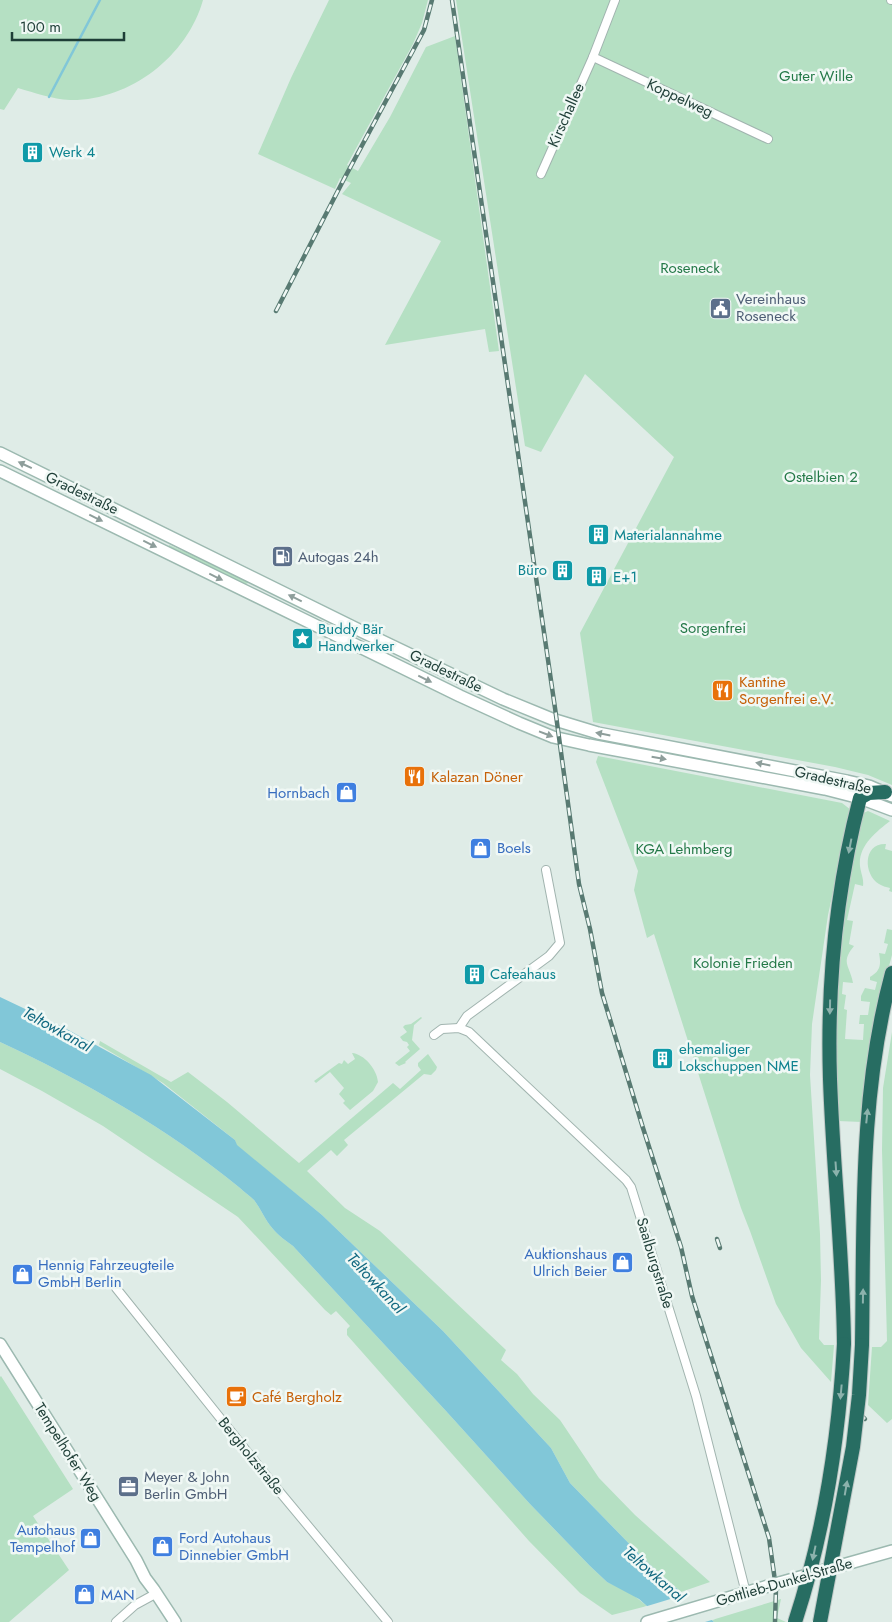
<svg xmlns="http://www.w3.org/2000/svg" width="892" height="1622" font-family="Jost,sans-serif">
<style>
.green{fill:#b5e0c3}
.water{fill:#81c7d8}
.pier{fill:#dfece7}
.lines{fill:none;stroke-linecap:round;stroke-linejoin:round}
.stream{stroke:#81c7d8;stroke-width:2.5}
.street-casing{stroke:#a1b4af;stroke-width:10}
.secondary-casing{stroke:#9cb9b0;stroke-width:14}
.highway-casing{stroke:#c0c9c7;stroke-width:16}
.street{stroke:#fff;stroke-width:8}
.secondary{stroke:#fff;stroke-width:11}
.highway{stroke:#276d62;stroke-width:14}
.rail-casing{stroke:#587a72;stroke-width:4.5}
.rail{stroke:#f0f8f5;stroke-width:2.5;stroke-dasharray:8;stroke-linecap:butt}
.secondary-bridge-casing{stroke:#9cb9b0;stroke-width:14;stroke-linecap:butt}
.highway-bridge-casing{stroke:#c0c9c7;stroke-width:16;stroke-linecap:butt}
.secondary-bridge{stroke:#fff;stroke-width:11}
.highway-bridge{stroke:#276d62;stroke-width:14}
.oneway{fill:#8e9e9b}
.oneway2{fill:#8cb2ac}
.labels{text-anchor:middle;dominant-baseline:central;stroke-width:5;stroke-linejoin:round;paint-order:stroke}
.park-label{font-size:15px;fill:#247948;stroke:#f0f8f5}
.street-label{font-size:15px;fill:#1e3e37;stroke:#f0f8f5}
.culture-label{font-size:15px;fill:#0d838f;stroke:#f0f8f5;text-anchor:start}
.service-label{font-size:15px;fill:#4e5e75;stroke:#f0f8f5;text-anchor:start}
.food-label{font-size:15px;fill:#c56008;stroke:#f0f8f5;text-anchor:start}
.shop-label{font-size:15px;fill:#366cbe;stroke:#f0f8f5;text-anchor:start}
.water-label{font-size:16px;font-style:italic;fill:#126980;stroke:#f0f8f5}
</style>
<rect width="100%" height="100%" fill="#dfece7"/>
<g class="green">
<path d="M 0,0 L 203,0 C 187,57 129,101 70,100 C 52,99 35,93 18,88 L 4,110 L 0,109 Z"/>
<polygon points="329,0 428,0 422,23 413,44 347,165 358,171 390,117 426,47 455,36 499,351 489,352 485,329 385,345 441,241 342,194 351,183 340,178 335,189 258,154 291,78"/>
<polygon points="456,0 892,0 892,785 868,775 835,767 593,722 580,633 674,457 585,374 541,452 525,446"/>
<polygon points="169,545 183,551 191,552 249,581 248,583 244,585 168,548"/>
<polygon points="596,738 851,787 850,790 597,741"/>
<polygon points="598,756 842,803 851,810 828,915 812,1024 810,1075 820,1234 821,1280 819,1339 824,1345 834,1345 831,1382 801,1348 776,1304 750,1231 741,1208 654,934 647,938 634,890 638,871 596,762"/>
<path d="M 868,811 L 890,821 C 876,832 858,846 860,866 C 861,874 864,879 863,886 L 855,884 L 847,920 L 853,921 L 849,944 L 854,946 C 840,963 850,965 853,983 L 843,982 L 842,994 L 846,995 L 844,1009 L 847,1010 L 845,1039 L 863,1040 L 864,1024 L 859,1024 L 860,1015 L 868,1015 L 870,1002 L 861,1001 L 861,996 L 865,988 L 875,990 L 877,982 L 870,980 L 870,977 C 881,971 881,964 879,953 L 885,954 L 888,944 L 884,943 L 887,929 L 892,930 L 892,955 L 879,1003 L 862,1122 L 838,1121 L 834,1043 L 840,930 L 861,814 Z"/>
<path d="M 886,844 L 885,849 L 892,851 L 892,892 L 889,891 L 890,888 C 886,887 882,886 879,884 C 863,874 863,843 886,844 Z"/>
<polygon points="421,1017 422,1018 414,1025 412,1040 420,1049 405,1062 406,1063 399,1066 395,1063 410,1051 407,1047 409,1045 407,1042 403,1041 400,1037 407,1032 403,1027 405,1025 411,1024"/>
<polygon points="892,1032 892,1419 887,1423 868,1405 872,1347 881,1347 887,1341 882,1150 883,1088"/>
<polygon points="100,1041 171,1082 188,1072 227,1102 299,1163 393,1083 400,1089 421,1070 418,1066 418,1063 428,1054 437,1067 436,1070 431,1075 424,1074 344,1140 348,1145 337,1156 331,1150 307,1171 345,1208 380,1231 506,1350 501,1360 517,1374 533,1394 560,1420 599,1478 635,1515 710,1582 681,1592 646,1561 570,1483 551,1448 443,1331 322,1215 236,1145 235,1140 163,1083 99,1045"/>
<path d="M 0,1042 C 82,1080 170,1130 240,1188 C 244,1192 250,1196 254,1200 C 261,1209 265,1220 273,1229 C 278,1235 286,1241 293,1246 L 446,1411 L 530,1504 L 590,1566 L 607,1582 L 632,1594 L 647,1606 L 612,1615 L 580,1593 L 529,1541 L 347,1335 L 347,1329 L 350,1326 L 336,1311 L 331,1315 L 325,1310 L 238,1217 L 103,1126 L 42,1091 L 0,1069 Z"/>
<path d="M 352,1053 C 364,1054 377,1069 378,1082 L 373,1091 L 350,1110 L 343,1103 L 345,1101 L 339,1094 L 344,1088 L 330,1072 L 316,1083 L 314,1081 L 339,1063 L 342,1064 L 344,1060 L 348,1064 L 355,1059 Z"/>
<polygon points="1,1376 73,1489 33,1516 69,1570 9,1622 0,1622 0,1377"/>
<polygon points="781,1599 777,1618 786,1622 714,1622 712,1620"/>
</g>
<path class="water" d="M 0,997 L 61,1026 L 151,1075 L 235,1140 L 237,1145 L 322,1215 L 443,1331 L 551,1448 L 570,1483 L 646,1561 L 714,1622 L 665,1622 L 639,1599 L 607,1582 L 590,1566 L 530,1504 L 446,1411 L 293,1246 C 286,1241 278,1235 273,1229 C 265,1220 261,1209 254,1200 C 250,1196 244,1192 240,1188 C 170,1130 82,1080 0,1042 Z"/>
<polygon class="pier" points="687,1594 715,1619 705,1622 661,1622 644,1607"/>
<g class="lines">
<polyline class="stream" points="49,97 100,0"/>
<defs>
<g id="street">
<polyline points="891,0 892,0"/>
<polyline points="593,57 768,139"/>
<polyline points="541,174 593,57 615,0"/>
<polyline points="459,1028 467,1016 549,956 560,943 546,870"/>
<polyline points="434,1035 442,1029 459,1028 469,1032 626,1180 631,1187 696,1396 746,1593"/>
<polyline points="116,1288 269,1479 388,1622"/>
<polyline points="116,1622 135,1605 157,1593"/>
</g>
<g id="secondary">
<polyline points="0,453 361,631 503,699 552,719 598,733 847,781 869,786 892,796"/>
<polyline points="0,471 460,696 519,723 553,737 589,745 825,789 860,798 892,810"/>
<polyline points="0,1344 136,1560 145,1578 154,1590 175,1622"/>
<polyline points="779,1583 892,1551"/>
<polyline points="647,1622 768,1586"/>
</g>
<g id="highway">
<path d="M 844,1344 C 843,1255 833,1168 830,1079 C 827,985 836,890 860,798 L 869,793 L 885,792"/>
<path d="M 862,1345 C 864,1220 859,1094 892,973"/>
</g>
</defs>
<use href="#street" class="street-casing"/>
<use href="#secondary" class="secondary-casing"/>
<use href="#highway" class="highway-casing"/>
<use href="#street" class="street"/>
<use href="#secondary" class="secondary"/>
<use href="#highway" class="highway"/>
<defs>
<g id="rail">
<polyline points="452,0 555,708 579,884 590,929 602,993 643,1128 681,1247 692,1296 769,1538 776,1588 775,1622"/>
<polyline points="276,311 344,179 424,30 432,0"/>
<polyline points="717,1239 720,1248"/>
<polyline points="862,1416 865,1419"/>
</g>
</defs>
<use href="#rail" class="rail-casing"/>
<use href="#rail" class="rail"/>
<defs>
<polyline id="secondary-bridge" points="768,1586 779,1583"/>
<g id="highway-bridge">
<path d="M 795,1622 C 824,1533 839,1437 844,1344"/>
<polyline points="820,1622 853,1447 859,1395 862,1345"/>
</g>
</defs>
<use href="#secondary-bridge" class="secondary-bridge-casing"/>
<use href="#highway-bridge" class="highway-bridge-casing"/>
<use href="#secondary-bridge" class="secondary-bridge"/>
<use href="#highway-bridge" class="highway-bridge"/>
</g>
<defs><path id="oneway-solid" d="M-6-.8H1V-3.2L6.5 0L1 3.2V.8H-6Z" transform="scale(1.25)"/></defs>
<g class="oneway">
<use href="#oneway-solid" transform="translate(25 465) rotate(-155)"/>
<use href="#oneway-solid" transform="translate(96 518) rotate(26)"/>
<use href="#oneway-solid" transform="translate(150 544) rotate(26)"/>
<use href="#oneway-solid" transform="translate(216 577) rotate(26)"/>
<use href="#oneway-solid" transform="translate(295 598) rotate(-154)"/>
<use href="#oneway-solid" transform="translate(425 679) rotate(26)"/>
<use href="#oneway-solid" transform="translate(546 734) rotate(21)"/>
<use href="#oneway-solid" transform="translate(603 734) rotate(-169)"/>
<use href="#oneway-solid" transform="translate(659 758) rotate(10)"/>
<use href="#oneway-solid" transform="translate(763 764) rotate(-169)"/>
</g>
<g class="oneway2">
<use href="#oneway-solid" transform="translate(850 846) rotate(101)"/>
<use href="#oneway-solid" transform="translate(830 1007) rotate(91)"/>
<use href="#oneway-solid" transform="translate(867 1116) rotate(-84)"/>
<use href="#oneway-solid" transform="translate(836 1169) rotate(86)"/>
<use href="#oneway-solid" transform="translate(863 1296) rotate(-89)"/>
<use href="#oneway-solid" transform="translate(841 1392) rotate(95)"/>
<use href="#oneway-solid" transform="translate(846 1488) rotate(-80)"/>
<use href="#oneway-solid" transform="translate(814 1553) rotate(102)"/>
</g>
<defs>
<symbol id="building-square" viewBox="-11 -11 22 22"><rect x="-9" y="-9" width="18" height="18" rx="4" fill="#0f9aa8" stroke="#f0f8f5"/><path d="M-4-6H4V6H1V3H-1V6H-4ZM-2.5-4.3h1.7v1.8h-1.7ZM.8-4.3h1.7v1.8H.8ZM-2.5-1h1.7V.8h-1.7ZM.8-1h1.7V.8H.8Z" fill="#fff"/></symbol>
<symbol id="civic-square" viewBox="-11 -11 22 22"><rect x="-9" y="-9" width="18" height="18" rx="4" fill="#5c6f8a" stroke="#f0f8f5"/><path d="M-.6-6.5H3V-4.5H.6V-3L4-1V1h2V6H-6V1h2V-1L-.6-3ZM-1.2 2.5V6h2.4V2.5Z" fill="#fff"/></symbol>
<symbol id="fuel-square" viewBox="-11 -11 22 22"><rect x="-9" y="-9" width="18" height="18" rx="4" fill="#5c6f8a" stroke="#f0f8f5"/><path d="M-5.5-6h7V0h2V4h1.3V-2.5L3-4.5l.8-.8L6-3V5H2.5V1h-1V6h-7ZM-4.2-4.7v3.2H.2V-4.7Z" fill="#fff"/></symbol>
<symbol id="sight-square" viewBox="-11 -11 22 22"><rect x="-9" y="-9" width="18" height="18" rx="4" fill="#0f9aa8" stroke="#f0f8f5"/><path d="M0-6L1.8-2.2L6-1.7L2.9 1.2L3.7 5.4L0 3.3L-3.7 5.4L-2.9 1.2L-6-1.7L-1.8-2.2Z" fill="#fff"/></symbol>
<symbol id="restaurant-square" viewBox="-11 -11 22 22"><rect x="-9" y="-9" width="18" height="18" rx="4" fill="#e8710a" stroke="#f0f8f5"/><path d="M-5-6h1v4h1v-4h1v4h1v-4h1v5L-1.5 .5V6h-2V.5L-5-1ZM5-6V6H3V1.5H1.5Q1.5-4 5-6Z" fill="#fff"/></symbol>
<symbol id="shop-square" viewBox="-11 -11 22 22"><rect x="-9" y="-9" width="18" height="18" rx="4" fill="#3f7fe0" stroke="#f0f8f5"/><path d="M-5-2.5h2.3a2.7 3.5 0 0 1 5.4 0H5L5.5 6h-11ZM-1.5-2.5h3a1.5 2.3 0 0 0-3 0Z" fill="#fff"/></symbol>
<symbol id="cafe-square" viewBox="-11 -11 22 22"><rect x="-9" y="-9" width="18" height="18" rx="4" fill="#e8710a" stroke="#f0f8f5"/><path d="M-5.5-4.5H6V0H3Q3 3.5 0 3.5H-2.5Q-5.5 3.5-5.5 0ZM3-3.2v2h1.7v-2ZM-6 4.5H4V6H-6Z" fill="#fff"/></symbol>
<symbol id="office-square" viewBox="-11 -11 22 22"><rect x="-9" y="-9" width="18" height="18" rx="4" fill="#5c6f8a" stroke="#f0f8f5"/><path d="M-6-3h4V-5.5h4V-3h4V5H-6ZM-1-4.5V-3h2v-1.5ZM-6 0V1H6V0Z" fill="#fff"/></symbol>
</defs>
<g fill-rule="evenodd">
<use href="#building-square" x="20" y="140" width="25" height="25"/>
<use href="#civic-square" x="708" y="296" width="25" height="25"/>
<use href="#building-square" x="586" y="522" width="25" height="25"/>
<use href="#fuel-square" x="270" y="544" width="25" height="25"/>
<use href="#building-square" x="550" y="558" width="25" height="25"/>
<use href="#building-square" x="584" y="564" width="25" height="25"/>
<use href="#sight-square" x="290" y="626" width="25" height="25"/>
<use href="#restaurant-square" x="710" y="678" width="25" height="25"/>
<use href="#restaurant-square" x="402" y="764" width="25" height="25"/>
<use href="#shop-square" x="334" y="780" width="25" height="25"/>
<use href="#shop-square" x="468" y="836" width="25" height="25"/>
<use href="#building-square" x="462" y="962" width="25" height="25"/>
<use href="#building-square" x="650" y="1046" width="25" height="25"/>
<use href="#shop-square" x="610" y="1250" width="25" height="25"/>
<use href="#shop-square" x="10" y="1262" width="25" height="25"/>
<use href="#cafe-square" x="224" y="1384" width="25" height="25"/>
<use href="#office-square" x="116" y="1474" width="25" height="25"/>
<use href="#shop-square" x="78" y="1526" width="25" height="25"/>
<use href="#shop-square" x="150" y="1534" width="25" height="25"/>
<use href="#shop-square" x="72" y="1582" width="25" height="25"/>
</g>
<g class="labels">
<g class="park-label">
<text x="816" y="76">Guter Wille</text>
<text x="690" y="268">Roseneck</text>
<text x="821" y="477">Ostelbien 2</text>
<text x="713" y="628">Sorgenfrei</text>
<text x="684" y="849">KGA Lehmberg</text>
<text x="743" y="963">Kolonie Frieden</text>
</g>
<g class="street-label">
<text transform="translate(680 98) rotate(25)">Koppelweg</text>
<text transform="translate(566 115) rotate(-66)">Kirschallee</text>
<text transform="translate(82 493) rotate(26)">Gradestraße</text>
<text transform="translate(446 671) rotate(26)">Gradestraße</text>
<text transform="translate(833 780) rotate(13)">Gradestraße</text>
<text transform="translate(655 1263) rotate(73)">Saalburgstraße</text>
<text transform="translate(68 1452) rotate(58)">Tempelhofer Weg</text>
<text transform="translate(251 1456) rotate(51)">Bergholzstraße</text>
<text transform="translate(784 1582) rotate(-16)">Gottlieb-Dunkel-Straße</text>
</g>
<g class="culture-label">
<text x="49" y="152">Werk 4</text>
<text x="614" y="535">Materialannahme</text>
<text x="547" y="570" text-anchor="end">Büro</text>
<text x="613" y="577">E+1</text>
<text x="318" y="629">Buddy Bär<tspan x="318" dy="17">Handwerker</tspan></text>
<text x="490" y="974">Cafeahaus</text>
<text x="679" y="1049">ehemaliger<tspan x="679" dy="17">Lokschuppen NME</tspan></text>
</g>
<g class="service-label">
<text x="736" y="299">Vereinhaus<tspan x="736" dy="17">Roseneck</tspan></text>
<text x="298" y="557">Autogas 24h</text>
<text x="144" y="1477">Meyer &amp; John<tspan x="144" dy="17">Berlin GmbH</tspan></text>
</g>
<g class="food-label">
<text x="739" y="682">Kantine<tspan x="739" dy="17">Sorgenfrei e.V.</tspan></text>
<text x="431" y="777">Kalazan Döner</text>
<text x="252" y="1397">Café Bergholz</text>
</g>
<g class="shop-label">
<text x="330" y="793" text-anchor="end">Hornbach</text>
<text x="497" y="848">Boels</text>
<text x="607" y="1254" text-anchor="end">Auktionshaus<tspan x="607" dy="17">Ulrich Beier</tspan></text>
<text x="38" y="1265">Hennig Fahrzeugteile<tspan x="38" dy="17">GmbH Berlin</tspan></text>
<text x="75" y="1530" text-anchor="end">Autohaus<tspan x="75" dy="17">Tempelhof</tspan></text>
<text x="179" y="1538">Ford Autohaus<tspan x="179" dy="17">Dinnebier GmbH</tspan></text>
<text x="101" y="1595">MAN</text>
</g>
<g class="water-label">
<text transform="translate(57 1029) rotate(29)">Teltowkanal</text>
<text transform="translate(376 1283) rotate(47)">Teltowkanal</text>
<text transform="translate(654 1574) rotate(41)">Teltowkanal</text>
</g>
</g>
<path d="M12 32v8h112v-8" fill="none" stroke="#1e3e37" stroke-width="2.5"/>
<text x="20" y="32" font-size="15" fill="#1e3e37" stroke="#f0f8f5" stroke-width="4" paint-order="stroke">100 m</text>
</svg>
